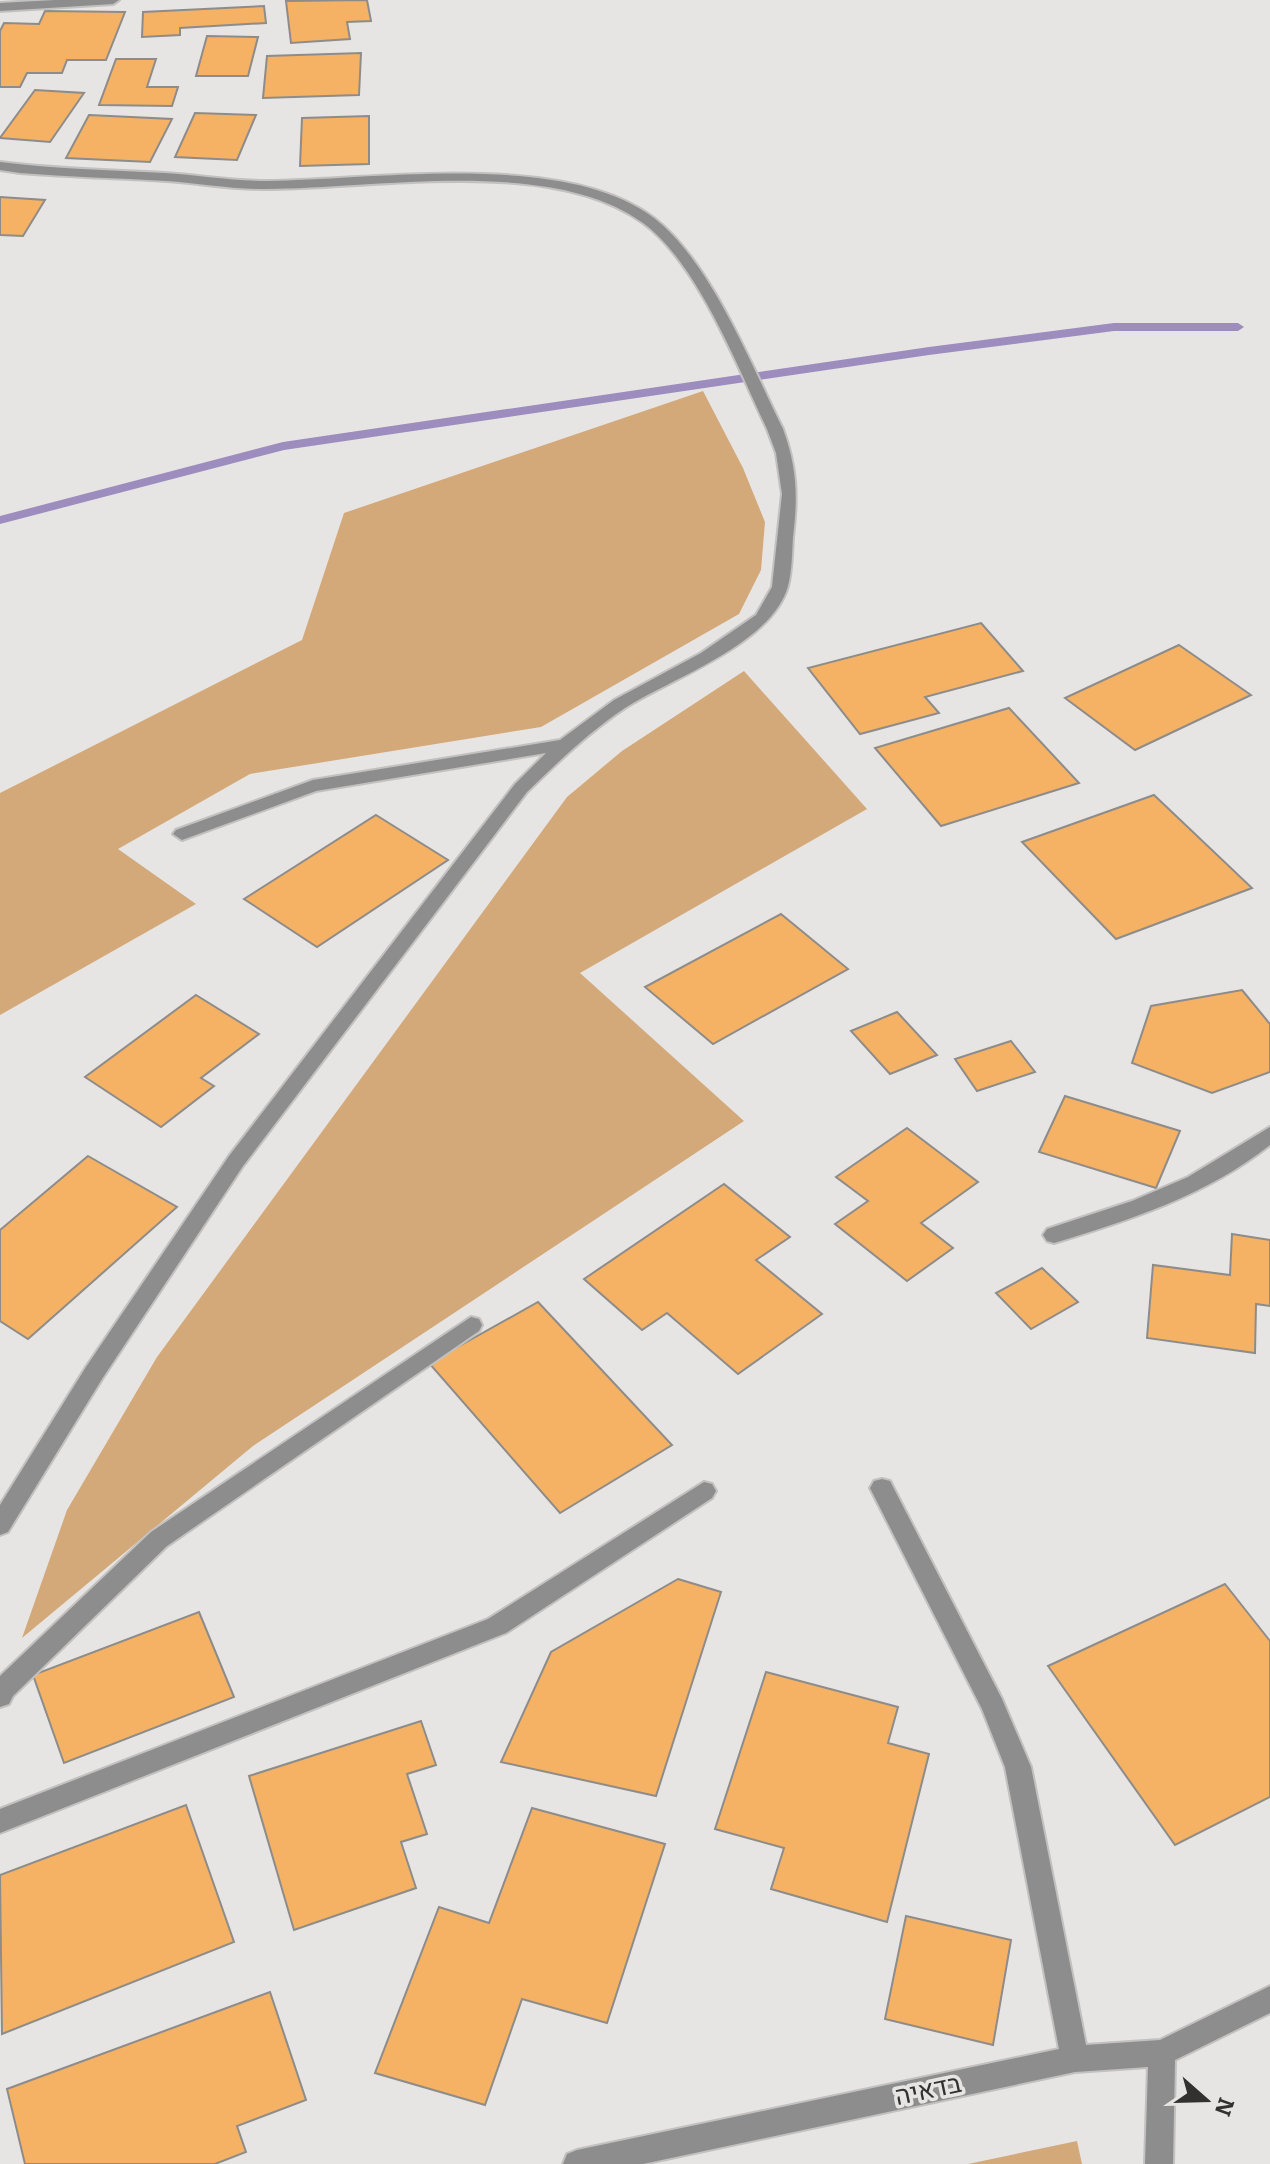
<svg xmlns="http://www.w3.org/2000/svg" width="1270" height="2164" font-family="Bitter,Heebo,serif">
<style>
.green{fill:#d4a97a}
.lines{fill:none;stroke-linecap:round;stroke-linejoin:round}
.stream{fill:#9c8dbe;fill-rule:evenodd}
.building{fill:#f5b264;stroke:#8e8c8a;stroke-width:2}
.minor-casing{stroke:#c3c1bf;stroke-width:4}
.minor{fill:#8d8d8e;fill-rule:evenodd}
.labels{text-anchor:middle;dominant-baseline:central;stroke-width:7;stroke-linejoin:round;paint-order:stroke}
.near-street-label{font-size:26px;fill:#323130;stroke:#e7e5e3}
</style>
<rect width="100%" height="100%" fill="#e7e5e3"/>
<g class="green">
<polygon points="703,391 743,468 765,522 761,570 739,614 541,727 250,774 118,849 196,904 0,1015 0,793 302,640 344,513"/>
<polygon points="744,671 867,809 580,973 744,1121 253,1446 22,1638 67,1510 157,1357 567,797 622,751"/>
<polygon points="1077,2141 1082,2164 968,2164"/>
</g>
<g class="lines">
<polygon class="stream" points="1114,323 1238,323 1244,327 1238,331 1114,331 929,355 284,450 0,524 0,516 283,442 929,347"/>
</g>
<g class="building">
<polygon points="367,0 371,21 347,22 350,39 291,43 286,1"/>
<polygon points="264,6 266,23 180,28 180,35 142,37 143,12"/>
<polygon points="45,11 125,12 106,60 67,60 62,73 27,73 20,87 0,87 0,31 4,23 39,24"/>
<polygon points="207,36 258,37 248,76 196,76"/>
<polygon points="361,53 359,95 263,98 267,56"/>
<polygon points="116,59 156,59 147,87 178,87 172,106 99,105"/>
<polygon points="35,90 84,93 50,142 0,138"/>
<polygon points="195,113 256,115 237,160 175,157"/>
<polygon points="89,115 172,119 150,162 66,158"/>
<polygon points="369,116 369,164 300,166 302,118"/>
<polygon points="0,197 45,200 23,236 0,235"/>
<polygon points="981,623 1023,671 925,697 939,713 860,734 808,668"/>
<polygon points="1179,645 1251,695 1135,750 1065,698"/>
<polygon points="1009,708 1079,783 941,826 875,748"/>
<polygon points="1154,795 1252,888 1116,939 1022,842"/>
<polygon points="376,815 448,860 317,947 244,899"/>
<polygon points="781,914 848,969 713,1044 645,987"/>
<polygon points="1242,990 1270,1024 1270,1072 1212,1093 1132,1063 1151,1006"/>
<polygon points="196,995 259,1034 201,1078 214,1086 161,1127 85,1077"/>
<polygon points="897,1012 937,1055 890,1074 851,1031"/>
<polygon points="1011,1041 1035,1072 977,1091 955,1059"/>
<polygon points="1065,1096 1180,1131 1156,1188 1039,1152"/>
<polygon points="907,1128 978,1182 921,1223 953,1248 907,1281 835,1224 868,1201 836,1177"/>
<polygon points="88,1156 177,1207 28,1339 0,1321 0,1230"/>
<polygon points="724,1184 790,1237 756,1260 822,1314 738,1374 667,1313 642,1330 584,1279"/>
<polygon points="1232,1234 1270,1240 1270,1306 1256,1304 1255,1353 1147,1338 1153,1265 1230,1275"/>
<polygon points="1042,1268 1078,1302 1031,1329 996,1293"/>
<polygon points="538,1302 672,1445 560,1513 429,1363"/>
<polygon points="678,1579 721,1592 656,1796 501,1762 551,1652"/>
<polygon points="1225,1584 1270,1641 1270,1797 1175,1845 1048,1666"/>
<polygon points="199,1612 234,1697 64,1763 33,1675"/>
<polygon points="766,1672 898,1707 888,1743 929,1754 887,1922 771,1889 784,1848 715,1829"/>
<polygon points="421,1721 436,1765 407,1774 427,1834 401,1842 416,1888 294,1930 249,1776"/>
<polygon points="186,1805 234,1942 2,2034 0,1875"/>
<polygon points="532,1808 665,1844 607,2023 522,1999 485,2105 375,2073 439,1907 489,1923"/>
<polygon points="906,1916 1011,1940 993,2045 885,2019"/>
<polygon points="270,1992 306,2100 237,2126 246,2152 215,2164 25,2164 7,2089"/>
</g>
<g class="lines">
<defs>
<g id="minor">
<polygon points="55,0 119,0 113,4 0,11 0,3"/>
<path d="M 0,162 C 54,169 109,170 164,173 C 198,175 232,181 267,181 C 374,180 565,150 654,218 C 711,262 751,365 783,429 C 797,468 798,496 793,537 C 792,553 792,571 788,586 C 772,644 672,678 625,708 C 589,732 558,762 527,792 L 243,1166 L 102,1379 L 8,1532 L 0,1535 L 0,1505 L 86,1367 L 229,1156 L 515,784 L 546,753 L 316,791 L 182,840 L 173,834 L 176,830 L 313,780 L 560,740 L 614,700 L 701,653 L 756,615 L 772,587 L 782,494 L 776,453 L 767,429 C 738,368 698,263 643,223 C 550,155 372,190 262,189 C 230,189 198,183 166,181 C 117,178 69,177 20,173 L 0,170 Z"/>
<path d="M 1270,1127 L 1270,1145 C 1207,1195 1130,1220 1054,1243 L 1047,1241 L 1043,1235 L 1047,1229 L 1132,1201 L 1188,1177 Z"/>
<polygon points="471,1317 479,1319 482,1325 479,1331 167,1546 13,1696 9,1704 0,1707 0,1676 151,1532"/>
<polygon points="882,1479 890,1481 1002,1699 1031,1767 1086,2045 1160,2040 1270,1986 1270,2013 1175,2060 1173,2164 1145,2164 1148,2067 1075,2072 643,2164 563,2164 567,2154 577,2150 1059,2049 1005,1767 982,1709 870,1488 874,1481"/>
<polygon points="704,1482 712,1484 716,1491 712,1498 506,1633 0,1833 0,1809 488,1619"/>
</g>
</defs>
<use href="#minor" class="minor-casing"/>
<use href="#minor" class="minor"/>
</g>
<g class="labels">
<g class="near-street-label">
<text transform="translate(928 2090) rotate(-12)">בדאיה</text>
</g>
</g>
<g transform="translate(1206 2100) rotate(110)" stroke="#e7e5e3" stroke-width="6" paint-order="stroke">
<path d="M0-6L14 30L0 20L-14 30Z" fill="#323130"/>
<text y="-12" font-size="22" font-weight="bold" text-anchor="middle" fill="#323130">N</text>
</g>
</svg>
